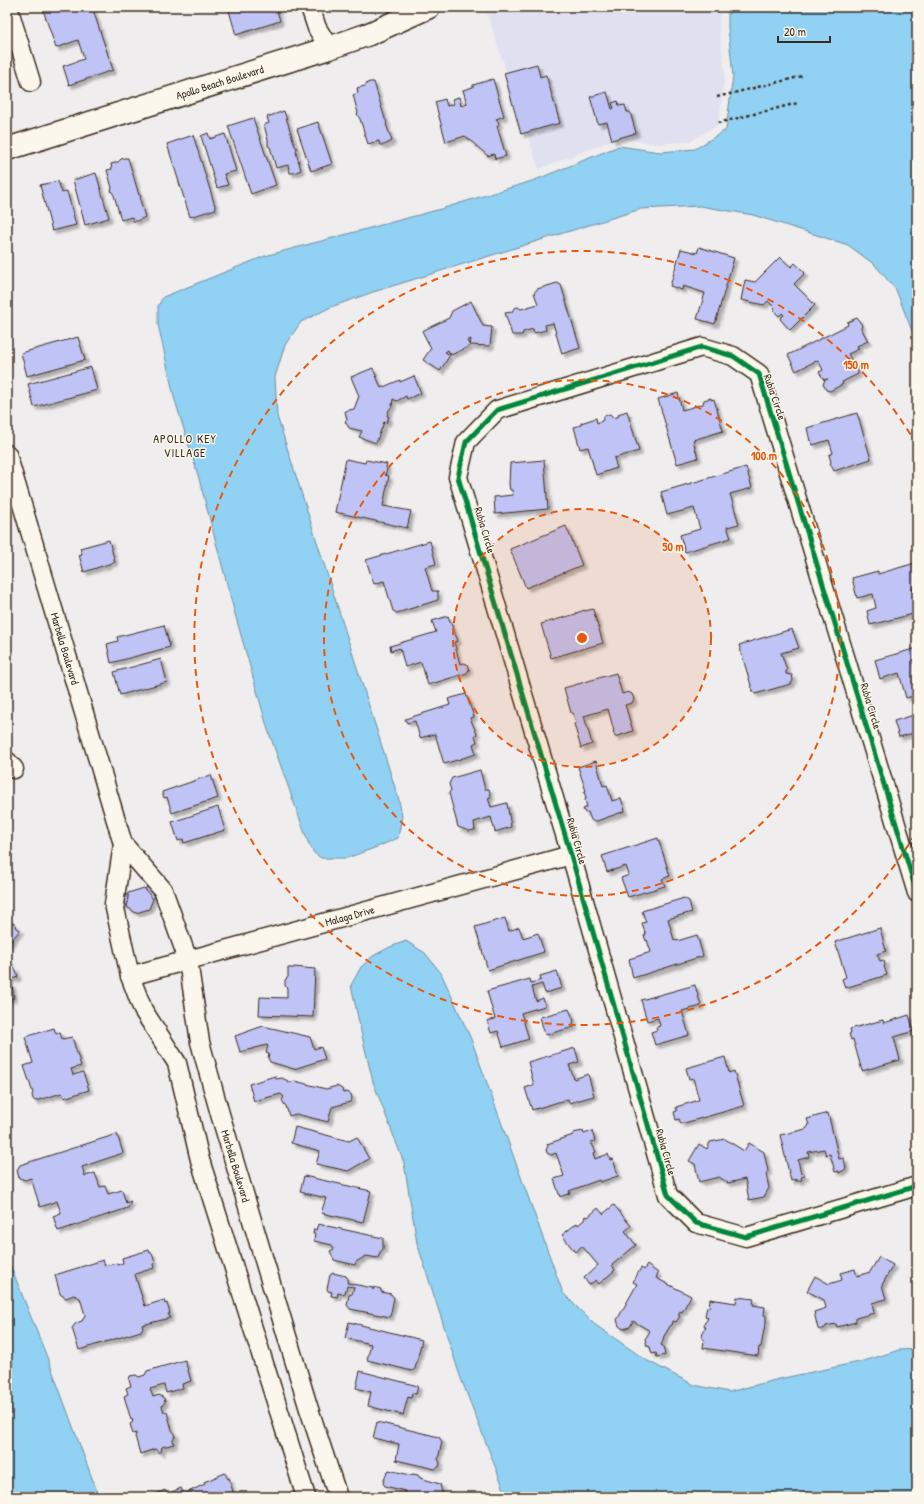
<svg xmlns="http://www.w3.org/2000/svg" width="924" height="1504" font-family="'Patrick Hand',sans-serif">
<style>
.built{fill:#e1e0f0}
.water{fill:#91d1f3;stroke:#6f8e9e}
.building{fill:#bfc3f5;stroke:#3b2a1e;filter:url(#shadow)}
.lines{fill:none;stroke-linecap:round;stroke-linejoin:round}
.minor-casing{stroke:#3b2a1e;stroke-width:21}
.secondary-casing{stroke:#3b2a1e;stroke-width:25}
.path{stroke:#3b2a1e;stroke-width:2.5;stroke-dasharray:3 3;stroke-linecap:butt}
.minor{stroke:#fbf7ec;stroke-width:18}
.secondary{stroke:#fbf7ec;stroke-width:22}
.cycleway-casing{stroke:#fbf7ec;stroke-width:8}
.cycleway{stroke:#00873e;stroke-width:5}
.ring{fill:none;stroke:#e8590c;stroke-width:2;stroke-dasharray:7 5}
.labels{text-anchor:middle;dominant-baseline:central;stroke-width:3;stroke-linejoin:round;paint-order:stroke}
.street-label{font-size:11px;fill:#3b2a1e;stroke:#fbf7ec}
.neighbourhood-label{font-size:12px;letter-spacing:1px;fill:#3b2a1e;stroke:#fbf7ec}
.centre{fill:#e8590c;stroke:#fbf7ec;stroke-width:2}
.ring-label{font-size:12px;text-anchor:middle;font-weight:bold;fill:#e8590c;stroke:#fbf7ec;stroke-width:3;stroke-linejoin:round;paint-order:stroke}
</style>
<defs>
<filter id="shadow"><feDropShadow dx="3.5" dy="3.5" stdDeviation="1" flood-color="#0004"/></filter>
</defs>
<rect width="100%" height="100%" fill="#efedee"/>
<filter id="ink" filterUnits="userSpaceOnUse"><feTurbulence type="fractalNoise" baseFrequency=".025" numOctaves="2"/><feDisplacementMap in="SourceGraphic" scale="8" xChannelSelector="R" yChannelSelector="G"/><feConvolveMatrix kernelMatrix="1 2 1 2 8 2 1 2 1" color-interpolation-filters="sRGB"/></filter>
<g filter="url(#ink)">
<polygon class="built" points="485,7 720,7 719,28 725,75 718,125 691,141 659,144 618,138 539,169"/>
<g class="water">
<polygon points="729,7 917,7 917,344 896,290 875,265 848,245 753,215 700,206 641,209 373,292 331,307 301,322 285,345 275,377 277,416 399,800 402,816 398,838 377,847 347,858 321,858 314,853 308,842 268,730 235,614 198,475 174,397 158,324 158,306 163,297 265,256 441,209 535,180 619,146 660,152 695,149 726,130 733,76 728,28 728,10"/>
<polygon points="406,941 425,953 441,973 471,1039 563,1293 594,1324 646,1360 694,1385 729,1392 779,1379 864,1361 899,1350 917,1349 917,1497 507,1497 460,1376 417,1243 404,1163 373,1082 362,1036 351,985 361,967 373,956 390,947"/>
<polygon points="7,1257 51,1367 99,1497 7,1497"/>
</g>
<g class="building">
<polygon points="47,7 92,7 113,70 69,85 63,66 84,59 78,40 56,48 43,10 48,8"/>
<polygon points="228,7 276,7 280,21 236,35"/>
<polygon points="537,64 540,77 546,75 560,123 521,134 504,73"/>
<polygon points="493,79 504,116 496,119 498,121 499,124 497,126 506,156 495,159 494,154 488,156 465,136 446,142 435,102 445,99 447,106 454,104 452,99 459,97 461,106 467,104 463,90 473,87 473,85"/>
<polygon points="370,82 374,82 385,119 387,122 386,124 392,141 384,145 380,145 379,141 368,144 360,119 357,114 358,113 353,95 358,93 357,88 365,86 367,83"/>
<polygon points="607,92 612,109 614,108 612,103 618,101 619,106 625,105 627,112 630,112 636,133 612,140 607,122 598,124 590,97"/>
<polygon points="284,111 295,146 297,148 296,152 301,170 294,173 290,173 288,165 276,168 270,147 268,146 268,140 264,125 269,123 267,117"/>
<polygon points="253,118 276,185 251,194 228,126"/>
<polygon points="318,122 332,164 311,171 297,129"/>
<polygon points="208,133 210,139 225,134 236,171 224,174 228,185 217,188 201,136"/>
<polygon points="193,135 216,209 190,217 167,144"/>
<polygon points="124,158 128,158 139,195 141,196 140,200 145,217 137,221 133,221 132,217 121,220 114,195 111,191 112,188 107,170 112,169 111,164 118,162 121,159"/>
<polygon points="96,173 109,218 85,225 73,180"/>
<polygon points="58,181 62,193 67,191 76,225 52,231 40,185"/>
<polygon points="699,247 734,258 715,324 697,319 705,293 683,286 682,290 670,286 681,249 697,253"/>
<polygon points="780,257 791,267 795,263 805,273 794,284 815,305 790,330 780,319 784,315 782,313 779,316 773,310 775,308 768,301 764,305 741,300 745,280 755,282"/>
<polygon points="557,283 561,285 580,348 562,354 553,323 545,325 546,330 534,333 533,329 523,332 522,335 512,335 505,313 512,312 514,308 518,307 521,309 538,304 534,293 537,289"/>
<polygon points="471,301 483,326 492,327 490,346 470,345 471,339 467,341 470,346 451,355 448,350 445,352 450,355 440,371 423,360 431,348 422,331 449,318 452,311"/>
<polygon points="857,318 862,325 861,328 868,341 857,346 859,349 848,354 854,366 857,367 858,370 858,374 842,382 843,384 830,391 826,390 823,384 825,380 828,379 824,380 819,372 823,370 818,360 796,371 788,355 848,325 847,322"/>
<polygon points="78,337 85,360 27,376 21,353"/>
<polygon points="91,367 97,390 34,407 28,384"/>
<polygon points="373,368 381,388 400,380 400,382 414,376 421,393 407,399 406,396 397,401 393,399 392,406 389,410 387,416 389,417 386,423 384,422 376,443 359,437 362,431 349,428 345,421 347,420 345,411 354,409 359,396 351,377"/>
<polygon points="678,393 682,410 703,404 704,400 711,398 711,400 714,399 723,431 693,440 698,458 677,464 658,399"/>
<polygon points="627,411 639,451 614,458 617,468 596,475 588,447 580,449 574,427 581,425 581,423 596,418 597,423 602,421 604,416 610,414 614,418 619,416 618,414"/>
<polygon points="857,413 871,459 834,471 830,463 831,462 829,455 833,453 829,440 813,445 811,440 810,441 807,428"/>
<polygon points="346,459 365,463 366,460 387,464 386,467 387,469 385,475 389,476 383,506 411,511 407,528 335,512"/>
<polygon points="544,460 548,509 495,514 494,497 513,495 512,490 510,490 509,484 510,463"/>
<polygon points="746,467 752,488 730,494 739,524 727,527 731,538 685,552 680,535 700,529 694,508 667,515 661,492"/>
<polygon points="566,526 582,565 526,588 510,549"/>
<polygon points="109,540 115,562 84,572 79,555 82,554 80,548"/>
<polygon points="430,541 436,564 425,567 432,591 438,591 438,600 397,613 393,611 384,581 374,584 366,560"/>
<polygon points="915,563 917,572 917,587 912,588 917,607 917,613 870,625 867,611 876,608 873,594 857,598 852,578 878,571 878,574"/>
<polygon points="593,609 603,643 551,658 541,624 576,614 576,613 585,610 585,611"/>
<polygon points="448,616 458,641 454,642 460,664 464,663 467,664 469,670 467,673 428,685 421,662 405,667 400,648 391,651 390,646 436,632 432,621"/>
<polygon points="164,625 170,647 111,663 107,644 118,641 117,637"/>
<polygon points="792,629 799,648 781,653 787,670 786,671 786,674 792,675 793,680 791,684 755,694 753,692 739,645"/>
<polygon points="917,648 917,695 906,698 899,673 880,679 875,660"/>
<polygon points="161,659 167,682 120,695 114,672"/>
<polygon points="616,673 622,694 628,692 632,694 634,699 632,703 625,705 633,731 615,737 613,731 614,731 608,709 584,716 592,744 581,748 574,724 576,723 573,713 571,713 564,688"/>
<polygon points="466,694 474,717 470,718 477,734 475,735 477,742 473,744 476,754 444,764 435,734 420,738 415,721 407,723 405,719 450,705 448,699"/>
<polygon points="917,714 917,732 899,737 894,721"/>
<polygon points="596,761 603,786 607,785 612,801 621,798 625,811 594,822 591,820 588,812 585,813 583,809 587,807 585,800 586,797 584,792 586,791 578,767"/>
<polygon points="480,770 485,789 489,789 491,797 488,798 491,807 507,803 511,827 495,832 491,817 474,822 475,830 469,831 458,827 449,793 451,790 449,784 452,778"/>
<polygon points="211,775 218,798 172,813 167,797 164,798 162,792"/>
<polygon points="218,807 225,830 184,843 183,839 178,841 172,822"/>
<polygon points="658,838 670,876 662,879 665,886 628,897 621,878 629,875 626,866 607,872 602,856"/>
<polygon points="153,882 160,892 152,899 145,889"/>
<polygon points="144,888 153,899 149,909 136,913 127,907 128,893"/>
<polygon points="118,894 128,895 127,906 117,905"/>
<polygon points="684,898 689,901 692,912 668,919 674,940 677,941 697,935 703,956 633,978 629,959 651,952 647,940 646,941 644,935 646,935 642,923 646,922 642,911"/>
<polygon points="505,918 509,931 519,927 523,938 538,933 544,952 488,970 475,927"/>
<polygon points="7,919 17,926 16,927 20,930 7,946"/>
<polygon points="880,928 886,951 877,954 880,961 884,960 885,965 884,966 887,975 845,988 842,979 846,977 835,942"/>
<polygon points="7,961 10,961 12,969 15,968 18,977 9,980 10,985 12,985 14,998 7,1000"/>
<polygon points="294,967 315,969 313,1017 259,1015 260,997 287,998 287,988 285,986 285,980 288,977 288,968 294,968"/>
<polygon points="557,971 562,988 545,993 542,984 532,987 536,1001 543,998 545,1006 521,1013 529,1039 503,1047 498,1031 491,1033 487,1021 495,1019 487,991 530,979 531,983 541,980 540,976"/>
<polygon points="695,985 701,1006 682,1011 689,1035 655,1045 651,1032 657,1030 656,1027 660,1026 658,1018 647,1021 641,1000"/>
<polygon points="569,1009 574,1021 573,1022 574,1027 545,1035 540,1017"/>
<polygon points="909,1015 914,1031 894,1037 900,1060 862,1071 853,1039 851,1040 849,1034 851,1033 850,1029 883,1020 884,1023"/>
<polygon points="263,1026 310,1037 314,1049 321,1047 325,1059 294,1069 270,1062 268,1058 269,1054 266,1053 268,1046 267,1045 240,1052 235,1036"/>
<polygon points="54,1028 56,1034 60,1032 62,1039 72,1037 81,1066 71,1069 73,1075 83,1072 89,1090 64,1098 62,1093 35,1101 33,1099 32,1095 33,1093 24,1066 33,1063 25,1037"/>
<polygon points="575,1048 579,1062 569,1065 574,1079 588,1074 594,1096 569,1103 568,1099 532,1110 525,1088 534,1085 528,1062"/>
<polygon points="725,1057 729,1073 734,1071 744,1106 681,1124 679,1119 676,1120 674,1112 677,1111 676,1107 699,1100 693,1078 689,1079 686,1068"/>
<polygon points="275,1076 276,1079 282,1078 288,1081 288,1083 295,1081 326,1089 337,1086 342,1089 343,1093 347,1092 351,1094 352,1098 350,1102 332,1107 328,1122 296,1114 289,1116 286,1106 284,1104 282,1100 284,1097 281,1094 254,1101 249,1084"/>
<polygon points="828,1113 839,1159 844,1158 846,1169 839,1173 839,1171 835,1172 830,1154 826,1155 824,1149 808,1152 809,1157 798,1160 801,1174 804,1173 805,1176 801,1177 802,1180 796,1181 796,1179 791,1181 780,1135 806,1129 809,1125 807,1119"/>
<polygon points="295,1127 349,1141 357,1137 369,1159 348,1171 316,1164 320,1151 291,1143"/>
<polygon points="583,1131 584,1134 592,1131 595,1141 591,1142 596,1152 593,1153 595,1159 608,1154 610,1160 613,1159 618,1176 600,1182 599,1180 569,1191 570,1193 560,1197 554,1179 564,1176 556,1153 551,1155 547,1153 546,1150 548,1146 547,1144 573,1135 573,1133"/>
<polygon points="117,1134 123,1153 82,1167 85,1176 95,1173 100,1187 105,1186 108,1194 122,1190 126,1203 131,1201 128,1208 58,1231 53,1216 61,1213 57,1201 40,1207 31,1178 25,1180 19,1178 17,1170 20,1165"/>
<polygon points="725,1139 744,1151 749,1143 764,1152 768,1171 766,1174 769,1188 764,1197 749,1200 745,1179 728,1183 719,1177 699,1182 695,1164 689,1161 699,1144 707,1149 710,1142"/>
<polygon points="304,1176 371,1191 363,1222 321,1213 326,1198 300,1192"/>
<polygon points="614,1205 631,1226 625,1231 636,1245 612,1265 615,1270 599,1284 596,1280 589,1285 584,1278 598,1265 582,1246 575,1252 562,1235 577,1223 578,1225 584,1220 585,1216 588,1217 598,1208 603,1214"/>
<polygon points="318,1224 383,1238 383,1249 380,1252 378,1258 366,1256 356,1262 355,1265 334,1260 330,1251 334,1249 332,1245 314,1241 315,1234 313,1234 314,1229 316,1230"/>
<polygon points="149,1250 150,1253 152,1253 155,1263 153,1264 154,1268 135,1274 138,1285 145,1306 164,1300 165,1304 167,1303 170,1314 168,1314 170,1318 142,1325 143,1327 141,1331 79,1350 72,1328 76,1323 82,1321 85,1315 80,1298 74,1295 66,1298 60,1294 55,1275 103,1260 105,1266 117,1263 117,1265 123,1263 122,1258"/>
<polygon points="879,1257 893,1265 882,1285 886,1299 872,1303 874,1313 856,1318 856,1322 837,1327 836,1324 826,1326 825,1328 820,1330 818,1329 814,1312 826,1308 824,1300 807,1291 815,1276 829,1284 842,1280 840,1273 855,1269 857,1276 870,1272"/>
<polygon points="647,1265 658,1273 656,1278 691,1296 682,1312 680,1311 678,1315 680,1316 676,1322 673,1321 672,1325 670,1326 663,1338 664,1339 661,1345 663,1346 665,1355 657,1357 656,1353 652,1354 650,1347 647,1346 645,1339 650,1331 633,1321 630,1327 623,1329 619,1326 617,1320 637,1284 633,1282 641,1268 644,1270"/>
<polygon points="333,1273 346,1276 348,1279 347,1283 373,1288 373,1290 374,1287 381,1289 381,1292 391,1294 394,1298 390,1317 350,1309 347,1305 349,1295 352,1294 354,1287 347,1286 345,1293 342,1294 338,1293 337,1297 331,1296 332,1292 328,1291 327,1289 330,1275"/>
<polygon points="737,1297 754,1299 753,1305 765,1307 764,1315 766,1316 766,1324 765,1324 761,1347 759,1347 758,1356 703,1348 704,1339 702,1339 703,1330 706,1328 704,1325 705,1322 707,1320 708,1317 705,1316 707,1307 709,1308 710,1299 736,1303"/>
<polygon points="349,1322 422,1340 415,1369 412,1371 367,1360 371,1344 345,1338"/>
<polygon points="185,1360 191,1381 182,1384 183,1388 166,1393 164,1385 150,1389 153,1397 159,1395 164,1398 165,1402 162,1406 164,1412 167,1412 172,1430 176,1435 173,1440 174,1444 162,1447 161,1452 159,1452 155,1449 140,1454 135,1436 136,1435 136,1433 133,1434 130,1424 133,1422 132,1419 131,1420 124,1396 128,1394 126,1388 131,1386 129,1380 130,1376 136,1375 139,1377 145,1375 147,1371"/>
<polygon points="360,1371 418,1386 416,1394 412,1393 411,1398 408,1397 403,1415 368,1406 371,1392 356,1388"/>
<polygon points="377,1422 439,1437 442,1442 438,1459 440,1463 439,1467 435,1469 396,1460 399,1444 373,1438"/>
<polygon points="389,1470 410,1475 413,1474 418,1475 420,1478 440,1484 443,1497 403,1497 405,1491 385,1486 383,1483 387,1472"/>
<polygon points="225,1473 228,1479 229,1478 233,1492 221,1497 149,1497 165,1490 167,1494 181,1488 184,1494 205,1484 204,1482"/>
</g>
<g class="lines">
<defs>
<g id="minor">
<polyline points="8,7 31,82"/>
<polyline points="310,7 317,28 329,48"/>
<path id="s1" d="M 7,454 L 123,844 L 163,890 L 188,960 L 200,1042 L 220,1114 L 308,1406 L 338,1497"/>
<polyline points="7,761 14,769"/>
<polyline points="123,844 114,904 130,976 143,1010 177,1063 200,1160 306,1497"/>
<polyline points="917,893 759,374 733,356 702,347 497,410 466,442 458,477 571,855 668,1195 696,1223 746,1237 917,1186"/>
<path id="s2" d="M 130,976 L 571,855"/>
</g>
<g id="secondary">
<path id="s3" d="M 7,149 L 329,48 L 369,34 L 429,7"/>
</g>
</defs>
<use href="#minor" class="minor-casing"/>
<use href="#secondary" class="secondary-casing"/>
<g class="path">
<polyline points="915,7 917,13"/>
<polyline points="717,97 803,76"/>
<polyline points="718,123 798,103"/>
</g>
<use href="#minor" class="minor"/>
<use href="#secondary" class="secondary"/>
<defs>
<polyline id="cycleway" points="917,893 759,374 733,356 702,347 497,410 466,442 458,477 571,855 668,1195 696,1223 746,1237 917,1186"/>
</defs>
<use href="#cycleway" class="cycleway-casing"/>
<use href="#cycleway" class="cycleway"/>
</g>
</g>
<circle cx="582" cy="638" r="129" fill="#e8590c" fill-opacity=".12"/>
<g class="ring">
<circle cx="582" cy="638" r="129"/>
<circle cx="582" cy="638" r="258"/>
<path d="M915 834A387 387 0 1 1 915 442"/>
</g>
<g class="labels">
<g class="street-label">
<text stroke="none"><textPath href="#s3" startOffset="223">Apollo Beach Boulevard</textPath></text>
<text transform="translate(775 397) rotate(71)">Rubia Circle</text>
<text transform="translate(485 530) rotate(73)">Rubia Circle</text>
<text stroke="none"><textPath href="#s1" startOffset="203">Marbella Boulevard</textPath></text>
<text transform="translate(871 706) rotate(73)">Rubia Circle</text>
<text transform="translate(577 841) rotate(74)">Rubia Circle</text>
<text stroke="none"><textPath href="#s2" startOffset="228">Malaga Drive</textPath></text>
<text transform="translate(666 1152) rotate(74)">Rubia Circle</text>
<text stroke="none"><textPath href="#s1" startOffset="754">Marbella Boulevard</textPath></text>
</g>
<g class="neighbourhood-label">
<text x="185" y="438">APOLLO KEY<tspan x="185" dy="14">VILLAGE</tspan></text>
</g>
</g>
<circle cx="582" cy="638" r="6" class="centre"/>
<g class="ring-label">
<text x="856" y="369">150 m</text>
<text x="764" y="460">100 m</text>
<text x="673" y="551">50 m</text>
</g>
<rect width="924" height="1504" fill="none" stroke="#fbf7ec" stroke-width="24"/>
<rect x="12" y="12" width="900" height="1480" fill="none" stroke="#3b2a1e" stroke-width="1.5" filter="url(#ink)"/>
<path d="M778 36v6h52v-6" fill="none" stroke="#3b2a1e" stroke-width="2"/>
<text x="784" y="36" font-size="12" fill="#3b2a1e" stroke="#fbf7ec" stroke-width="3" paint-order="stroke">20 m</text>
</svg>
